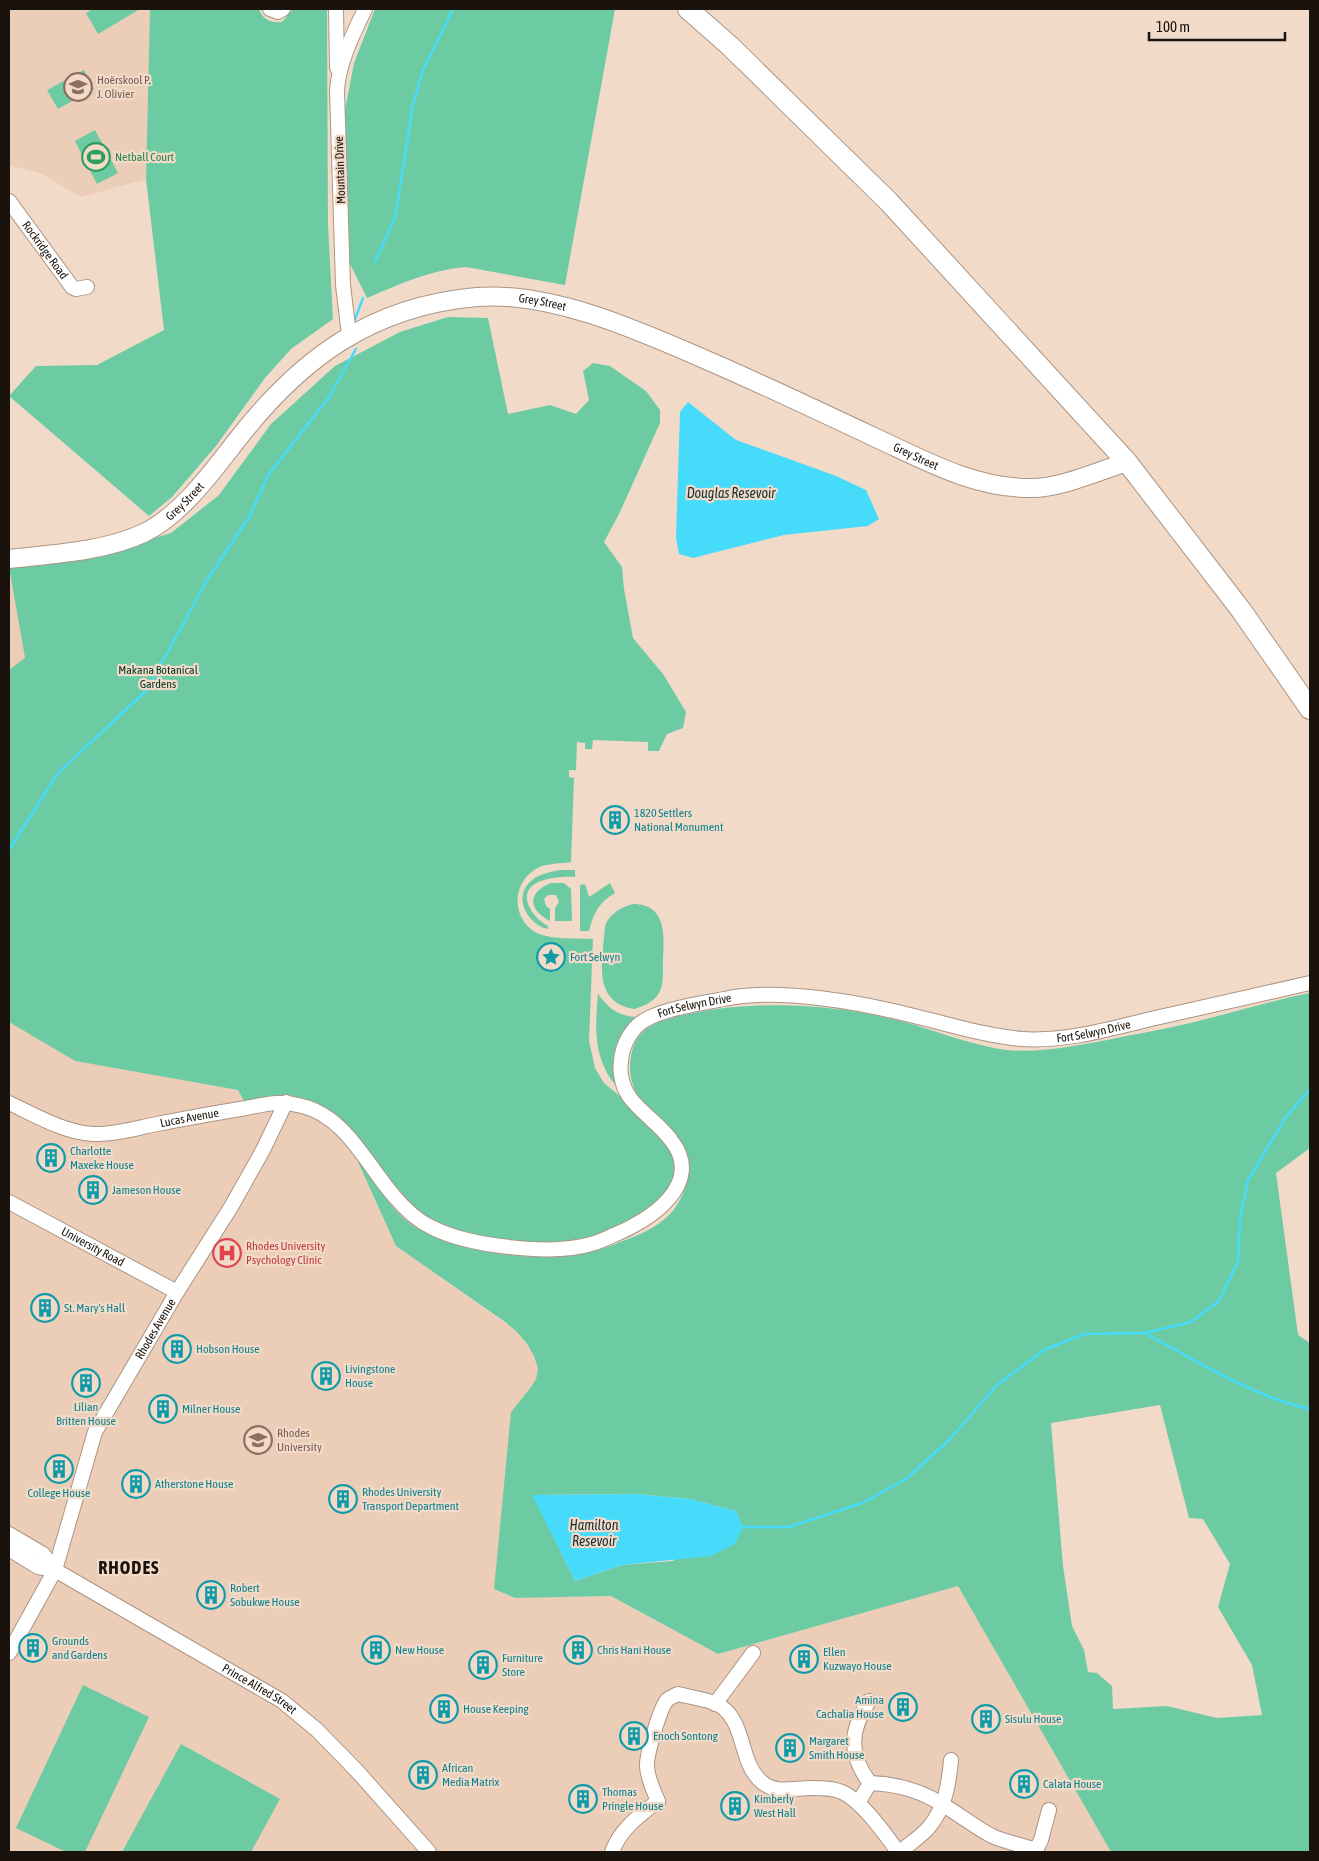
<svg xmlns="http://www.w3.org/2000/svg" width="1319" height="1861" font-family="'Asap Condensed',sans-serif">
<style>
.built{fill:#eccdb7}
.green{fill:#6dcba4;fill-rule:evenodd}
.water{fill:#47dbfb}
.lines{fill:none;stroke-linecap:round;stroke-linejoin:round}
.stream{stroke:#47dbfb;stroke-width:2.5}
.minor-casing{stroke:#ab9584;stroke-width:16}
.major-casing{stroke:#ab9584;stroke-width:20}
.highway-casing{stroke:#ab9584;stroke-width:22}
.minor{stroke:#fff;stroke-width:14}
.major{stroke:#fff;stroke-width:18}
.highway{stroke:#fff;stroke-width:20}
.labels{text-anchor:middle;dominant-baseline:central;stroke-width:4.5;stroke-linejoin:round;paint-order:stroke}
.education-label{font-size:12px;fill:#785e54;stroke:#f2dac8;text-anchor:start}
.leisure-label{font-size:12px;fill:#27864d;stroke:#f2dac8;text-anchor:start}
.street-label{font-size:12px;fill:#1a120c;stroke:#f2dac8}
.park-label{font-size:12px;fill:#003826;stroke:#f2dac8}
.culture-label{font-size:12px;fill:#0d838f;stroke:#f2dac8;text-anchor:start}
.health-label{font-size:12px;fill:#be3a42;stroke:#f2dac8;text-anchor:start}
.water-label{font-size:14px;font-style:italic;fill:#162e34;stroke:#f2dac8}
.district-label{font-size:18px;font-weight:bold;letter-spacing:1px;fill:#1a120c;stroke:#f2dac8}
</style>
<rect width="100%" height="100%" fill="#f2dac8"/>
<g class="built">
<polygon points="9,9 150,9 146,179 81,197 42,174 9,165"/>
<polygon points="9,567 25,659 9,670"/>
<polygon points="9,1022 75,1061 238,1090 245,1103 292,1109 319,1121 345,1141 354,1153 396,1246 517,1332 534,1356 538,1369 536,1379 531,1387 511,1412 515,1598 611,1596 718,1654 958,1586 1111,1852 9,1852"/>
</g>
<g class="green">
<polygon points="93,9 140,9 98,34 86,13"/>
<path d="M 150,9 L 259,9 C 263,20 271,23 282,22 L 293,9 L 327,9 L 328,225 L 333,319 L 291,349 L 265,378 L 216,446 L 172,497 L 149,516 L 9,396 L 36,366 L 97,365 L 164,330 L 146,179 Z"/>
<path d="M 375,9 L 615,9 L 565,285 L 466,267 C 430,270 400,284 367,298 L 346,256 L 345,110 L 354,63 Z"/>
<polygon points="84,70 94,89 58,109 47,90"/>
<polygon points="95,130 118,173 97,184 75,141"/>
<path d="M 448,317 L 488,318 L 508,414 L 550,405 L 576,414 L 589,400 L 583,371 L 593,363 L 610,366 L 646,391 L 660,410 L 660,423 L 620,512 L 604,542 L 622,567 L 624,589 L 633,638 L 663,674 L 686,712 L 683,728 L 667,734 L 659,751 L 648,751 L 648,742 L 593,740 L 592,749 L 585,749 L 585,743 L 577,742 L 576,770 L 569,770 L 569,777 L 574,778 L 571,862 C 559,864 544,863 534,870 C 512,885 512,918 535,932 C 548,940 578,938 593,939 L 589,1041 L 595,1068 L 604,1083 L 621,1097 L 634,1112 L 668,1146 L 674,1159 L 675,1174 L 670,1190 L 647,1213 L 587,1240 L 554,1244 L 518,1242 L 475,1237 L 445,1229 L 420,1216 L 402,1200 L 363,1146 L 290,1097 L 266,1097 L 245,1103 L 238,1090 L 75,1061 L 9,1022 L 9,670 L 25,658 L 9,567 L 51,564 L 129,546 L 171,533 L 219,495 L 271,424 L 335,366 L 400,332 Z"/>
<path d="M 560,870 L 575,870 L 575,877 C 555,876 514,880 531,910 C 535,917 541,922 548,926 L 548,929 C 528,925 512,897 531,881 C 539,874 550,872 560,870 Z"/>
<path d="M 551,883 L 564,883 L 571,889 L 572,921 L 555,921 L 555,908 L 559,902 L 556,895 L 548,895 L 544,899 L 546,906 L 550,909 L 550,921 C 527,909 528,892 551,883 Z"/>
<path d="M 610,883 L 615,893 C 599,902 593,914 589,931 L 580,931 L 580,885 L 585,884 L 589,897 Z"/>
<path d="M 633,904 C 668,904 664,938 663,963 C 663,974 664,987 657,996 C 651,1003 642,1007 634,1009 C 591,1002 603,958 605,926 C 610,913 620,908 633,904 Z"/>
<path d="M 1310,993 L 1310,1148 L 1276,1173 L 1298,1335 L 1310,1343 L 1310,1852 L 1111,1852 L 958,1586 L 718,1654 L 611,1596 L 515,1598 L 494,1589 L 511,1412 L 531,1387 L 536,1379 L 538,1369 L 534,1356 L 527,1344 L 517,1332 L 505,1322 L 396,1246 L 354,1153 C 370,1175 391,1212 414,1226 C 456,1252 525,1261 574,1255 C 593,1253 610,1246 628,1239 C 645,1233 664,1223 675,1208 C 686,1193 694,1165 685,1148 C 676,1130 659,1121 646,1107 C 636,1096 630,1082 630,1067 C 631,1028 655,1021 688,1014 C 760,999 837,1004 908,1023 C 939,1032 975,1046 1006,1050 C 1040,1053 1074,1046 1107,1040 C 1140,1033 1173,1028 1206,1019 C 1241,1010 1275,1000 1310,993 ZM 1160,1405 L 1189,1518 L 1203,1519 L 1230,1564 L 1218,1607 L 1252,1665 L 1262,1715 L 1217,1718 L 1167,1706 L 1113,1709 L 1112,1686 L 1097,1673 L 1088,1672 L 1084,1650 L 1072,1626 L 1063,1566 L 1051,1423 ZM 636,1494 L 690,1499 L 736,1511 L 673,1561 L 622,1565 L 575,1581 L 533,1495 Z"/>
<path d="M 598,994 C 608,1008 618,1016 636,1017 C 613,1041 610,1054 616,1086 C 593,1057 595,1029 598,994 Z"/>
<polygon points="83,1685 149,1717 85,1852 66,1852 16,1828"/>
<polygon points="181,1744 280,1799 251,1852 122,1852"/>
</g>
<g class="water">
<polygon points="688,402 736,440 836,476 866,490 879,519 868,526 784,535 693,558 679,554 676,538 680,412"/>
<polygon points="636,1494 690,1499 736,1511 743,1527 735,1544 711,1556 622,1565 575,1581 532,1495"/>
</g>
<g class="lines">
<g class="stream">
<polyline points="375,262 395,217 413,105 423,70 453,9"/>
<polyline points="355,319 363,298"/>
<polyline points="9,850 58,773 147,690 207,580 249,517 269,474 329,397 356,349"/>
<path d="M 1146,1334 C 1198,1361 1253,1397 1310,1409"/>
<polyline points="743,1527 789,1527 862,1503 906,1479 950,1439 997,1385 1044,1350 1084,1334 1145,1333 1191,1322 1219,1301 1238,1262 1240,1218 1248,1180 1286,1117 1310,1089"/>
</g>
<defs>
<g id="minor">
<polyline points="270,9 278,12 283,9"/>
<polyline points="336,9 337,68"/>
<path id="s1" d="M 9,201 L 72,287 L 76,289 L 87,287"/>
<path d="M 349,335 L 343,285 L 337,90 C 339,62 353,34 365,9"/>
<path id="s2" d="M 9,1103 C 35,1115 63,1132 93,1134 C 114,1135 136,1128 157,1124 C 187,1118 216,1113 246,1108 C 267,1104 281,1100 302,1106 C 345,1116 367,1165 394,1196 C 404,1208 416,1220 431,1227 C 467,1246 552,1256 591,1244 C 599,1242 607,1238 614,1235 C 649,1221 706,1184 671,1140 C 660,1125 643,1114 631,1099 C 623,1089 619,1074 621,1061 C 622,1046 631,1028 645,1020 C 663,1009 702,1003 724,999 C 779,987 863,1003 918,1017 C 952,1025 986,1036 1022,1039 C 1065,1042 1109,1029 1151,1019 C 1204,1007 1257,995 1310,983"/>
<path id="s3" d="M 9,1202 L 177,1292"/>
<polyline points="9,1534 43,1554 55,1570"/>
<path id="s4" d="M 9,1549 L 38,1567 L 55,1570 L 282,1701 L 317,1730 L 357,1771 L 429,1852"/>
<path id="s5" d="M 9,1653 L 55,1570 L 95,1432 L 177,1292 L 231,1207 L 263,1150 L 286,1102"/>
<path d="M 869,1701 C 850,1730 848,1755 870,1783"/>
<polyline points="715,1704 753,1653"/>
<path d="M 858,1803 L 870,1783 C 896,1784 922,1791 943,1805 C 960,1815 975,1827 992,1836 C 1005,1842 1022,1845 1036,1850"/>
<path d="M 612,1852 C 620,1829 640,1815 658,1801 C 653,1789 648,1780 647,1767 C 646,1756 660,1708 667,1700 C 670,1697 674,1696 678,1694 C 689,1697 704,1699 715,1703 C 748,1718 737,1763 763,1783 C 777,1794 795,1788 811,1788 C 822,1788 834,1788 844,1793 C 862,1802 887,1836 898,1852"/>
<path d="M 900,1852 C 909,1844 922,1836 930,1826 C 945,1807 949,1784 951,1760"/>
<polyline points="1037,1852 1036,1850 1041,1840 1049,1810"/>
</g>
<g id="major">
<path id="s6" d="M 9,559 C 54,554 102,552 144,533 C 181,515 212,472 237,440 C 300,359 371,306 477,297 C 553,291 642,332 711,362 C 766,386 821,412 876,438 C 926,461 974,488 1030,488 C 1058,489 1099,471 1127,462"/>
</g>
<polyline id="highway" points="688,9 730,46 889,202 1127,462 1241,610 1310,709"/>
</defs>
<use href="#minor" class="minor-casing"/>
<use href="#major" class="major-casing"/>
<use href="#highway" class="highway-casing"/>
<use href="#minor" class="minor"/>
<use href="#major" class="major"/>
<use href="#highway" class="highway"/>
</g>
<defs>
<symbol id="school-ring" viewBox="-11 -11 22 22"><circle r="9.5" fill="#f2dac8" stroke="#8d6e63" stroke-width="1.5"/><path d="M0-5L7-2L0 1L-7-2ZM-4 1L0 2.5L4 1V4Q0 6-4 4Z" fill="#8d6e63"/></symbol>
<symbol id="stadium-ring" viewBox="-11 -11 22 22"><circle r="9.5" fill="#f2dac8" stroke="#2e9e5b" stroke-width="1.5"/><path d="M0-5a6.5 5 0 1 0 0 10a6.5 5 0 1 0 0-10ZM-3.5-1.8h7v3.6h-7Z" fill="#2e9e5b"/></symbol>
<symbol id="building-ring" viewBox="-11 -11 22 22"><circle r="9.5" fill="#f2dac8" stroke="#0f9aa8" stroke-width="1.5"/><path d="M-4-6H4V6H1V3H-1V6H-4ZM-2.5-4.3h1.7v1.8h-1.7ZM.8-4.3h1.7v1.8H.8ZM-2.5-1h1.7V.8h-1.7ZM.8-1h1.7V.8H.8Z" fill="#0f9aa8"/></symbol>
<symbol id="sight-ring" viewBox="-11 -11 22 22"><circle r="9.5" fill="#f2dac8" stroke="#0f9aa8" stroke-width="1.5"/><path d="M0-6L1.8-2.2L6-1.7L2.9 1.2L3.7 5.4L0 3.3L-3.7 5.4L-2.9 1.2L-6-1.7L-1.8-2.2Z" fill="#0f9aa8"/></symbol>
<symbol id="hospital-ring" viewBox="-11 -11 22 22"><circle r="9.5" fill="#f2dac8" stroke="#e0444e" stroke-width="1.5"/><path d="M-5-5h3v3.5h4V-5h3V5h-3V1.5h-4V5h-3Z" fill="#e0444e"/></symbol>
<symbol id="university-ring" viewBox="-11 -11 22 22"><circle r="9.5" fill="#f2dac8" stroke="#8d6e63" stroke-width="1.5"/><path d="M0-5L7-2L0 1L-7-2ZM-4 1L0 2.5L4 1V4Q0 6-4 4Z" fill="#8d6e63"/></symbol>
</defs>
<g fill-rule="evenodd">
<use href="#school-ring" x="62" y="71" width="32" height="32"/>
<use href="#stadium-ring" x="80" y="141" width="32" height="32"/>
<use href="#building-ring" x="599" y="804" width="32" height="32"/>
<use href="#sight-ring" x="535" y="941" width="32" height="32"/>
<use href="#building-ring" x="35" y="1142" width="32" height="32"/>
<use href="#building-ring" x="77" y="1174" width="32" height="32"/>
<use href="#hospital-ring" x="211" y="1237" width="32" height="32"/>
<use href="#building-ring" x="29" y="1292" width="32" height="32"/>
<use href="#building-ring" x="161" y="1333" width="32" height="32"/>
<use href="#building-ring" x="310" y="1360" width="32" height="32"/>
<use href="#building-ring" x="70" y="1367" width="32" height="32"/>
<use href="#building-ring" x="147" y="1393" width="32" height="32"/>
<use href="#university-ring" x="242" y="1424" width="32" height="32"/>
<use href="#building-ring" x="43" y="1453" width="32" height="32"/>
<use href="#building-ring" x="120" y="1468" width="32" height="32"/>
<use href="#building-ring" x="327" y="1483" width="32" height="32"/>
<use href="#building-ring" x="195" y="1579" width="32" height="32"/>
<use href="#building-ring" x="17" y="1632" width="32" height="32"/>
<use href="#building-ring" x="360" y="1634" width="32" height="32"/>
<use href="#building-ring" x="562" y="1634" width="32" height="32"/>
<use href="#building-ring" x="788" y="1643" width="32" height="32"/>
<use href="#building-ring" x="467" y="1649" width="32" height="32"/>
<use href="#building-ring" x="887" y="1691" width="32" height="32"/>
<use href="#building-ring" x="428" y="1693" width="32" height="32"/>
<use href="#building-ring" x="970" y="1703" width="32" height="32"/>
<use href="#building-ring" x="618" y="1720" width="32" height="32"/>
<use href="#building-ring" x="774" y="1732" width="32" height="32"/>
<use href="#building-ring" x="407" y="1759" width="32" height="32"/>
<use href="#building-ring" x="1008" y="1768" width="32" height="32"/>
<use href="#building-ring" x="567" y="1783" width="32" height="32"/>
<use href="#building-ring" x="719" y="1790" width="32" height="32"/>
</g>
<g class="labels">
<g class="education-label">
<text x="97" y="80">Hoërskool P.<tspan x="97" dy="14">J. Olivier</tspan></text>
<text x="277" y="1433">Rhodes<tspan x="277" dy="14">University</tspan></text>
</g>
<g class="leisure-label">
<text x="115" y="157">Netball Court</text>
</g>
<g class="street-label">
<text transform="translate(340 170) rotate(-92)">Mountain Drive</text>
<text stroke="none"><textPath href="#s1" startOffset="61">Rockridge Road</textPath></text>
<text stroke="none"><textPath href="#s6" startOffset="625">Grey Street</textPath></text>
<text stroke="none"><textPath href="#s6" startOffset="1030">Grey Street</textPath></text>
<text stroke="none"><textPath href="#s6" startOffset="190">Grey Street</textPath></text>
<text stroke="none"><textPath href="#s2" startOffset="1000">Fort Selwyn Drive</textPath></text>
<text stroke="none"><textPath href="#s2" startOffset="1405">Fort Selwyn Drive</textPath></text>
<text stroke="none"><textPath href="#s2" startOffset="188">Lucas Avenue</textPath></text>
<text stroke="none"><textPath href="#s3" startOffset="95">University Road</textPath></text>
<text stroke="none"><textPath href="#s5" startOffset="358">Rhodes Avenue</textPath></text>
<text stroke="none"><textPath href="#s4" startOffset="288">Prince Alfred Street</textPath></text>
</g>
<g class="park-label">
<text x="158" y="670">Makana Botanical<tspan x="158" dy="14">Gardens</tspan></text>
</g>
<g class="culture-label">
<text x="634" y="813">1820 Settlers<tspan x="634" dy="14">National Monument</tspan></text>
<text x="570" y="957">Fort Selwyn</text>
<text x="70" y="1151">Charlotte<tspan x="70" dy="14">Maxeke House</tspan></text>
<text x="112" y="1190">Jameson House</text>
<text x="64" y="1308">St. Mary's Hall</text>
<text x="196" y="1349">Hobson House</text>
<text x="345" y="1369">Livingstone<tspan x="345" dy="14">House</tspan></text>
<text x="86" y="1407" text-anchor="middle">Lilian<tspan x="86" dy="14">Britten House</tspan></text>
<text x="182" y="1409">Milner House</text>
<text x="155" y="1484">Atherstone House</text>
<text x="362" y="1492">Rhodes University<tspan x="362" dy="14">Transport Department</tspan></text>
<text x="59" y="1493" text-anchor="middle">College House</text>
<text x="230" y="1588">Robert<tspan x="230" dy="14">Sobukwe House</tspan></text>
<text x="52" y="1641">Grounds<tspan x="52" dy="14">and Gardens</tspan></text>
<text x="395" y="1650">New House</text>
<text x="597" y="1650">Chris Hani House</text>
<text x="823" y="1652">Ellen<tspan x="823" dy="14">Kuzwayo House</tspan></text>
<text x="502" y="1658">Furniture<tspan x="502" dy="14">Store</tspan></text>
<text x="884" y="1700" text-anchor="end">Amina<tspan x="884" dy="14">Cachalia House</tspan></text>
<text x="463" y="1709">House Keeping</text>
<text x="1005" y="1719">Sisulu House</text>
<text x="653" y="1736">Enoch Sontong</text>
<text x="809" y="1741">Margaret<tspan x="809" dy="14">Smith House</tspan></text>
<text x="442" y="1768">African<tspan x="442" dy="14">Media Matrix</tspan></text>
<text x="1043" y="1784">Calata House</text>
<text x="602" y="1792">Thomas<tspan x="602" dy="14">Pringle House</tspan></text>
<text x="754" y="1799">Kimberly<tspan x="754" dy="14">West Hall</tspan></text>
</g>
<g class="health-label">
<text x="246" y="1246">Rhodes University<tspan x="246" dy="14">Psychology Clinic</tspan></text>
</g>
<g class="water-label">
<text x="731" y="493">Douglas Resevoir</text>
<text x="594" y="1525">Hamilton<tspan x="594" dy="16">Resevoir</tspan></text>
</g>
<g class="district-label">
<text x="129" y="1567">RHODES</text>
</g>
</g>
<rect width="1319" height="1861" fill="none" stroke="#1a120c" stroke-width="20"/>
<path d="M1149 32v8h136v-8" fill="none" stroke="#1a120c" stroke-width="2.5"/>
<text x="1156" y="32" font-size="15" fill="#1a120c" stroke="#f2dac8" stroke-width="4" paint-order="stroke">100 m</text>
</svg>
